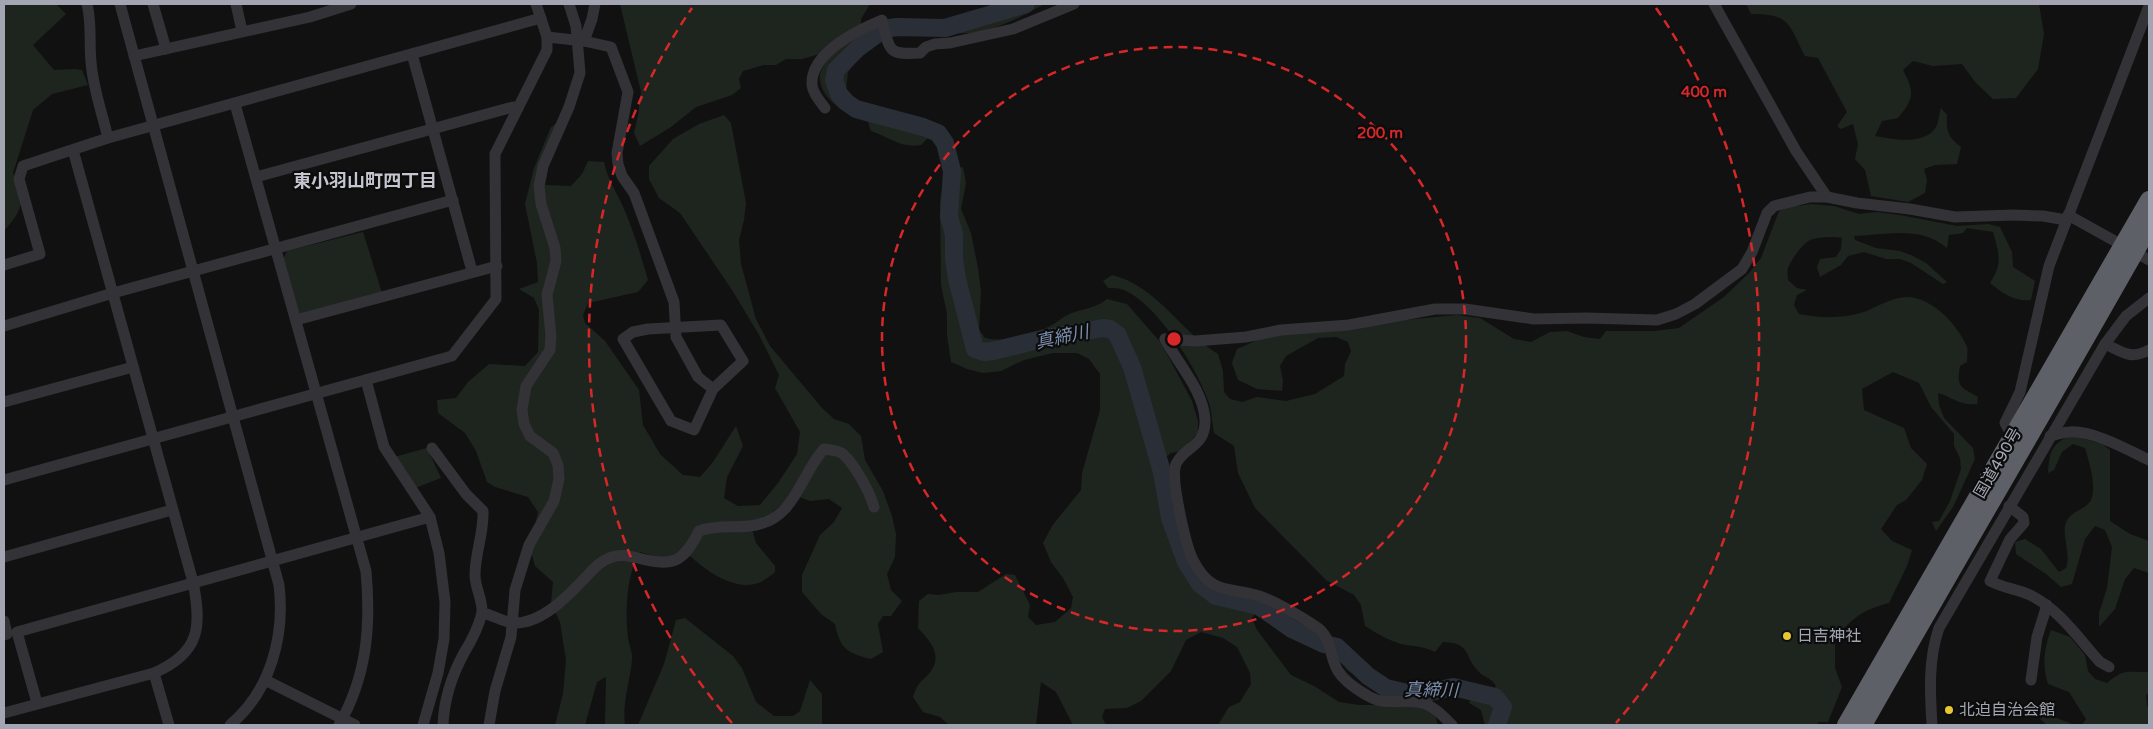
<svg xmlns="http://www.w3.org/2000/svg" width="2153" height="729" font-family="'Varela Round','Noto Sans JP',sans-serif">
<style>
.green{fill:#1e251f}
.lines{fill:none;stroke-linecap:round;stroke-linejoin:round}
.river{stroke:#2a2f37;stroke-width:18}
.minor{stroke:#323237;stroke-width:11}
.highway{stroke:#5e6068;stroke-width:18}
.ring{fill:none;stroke:#d62828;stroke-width:2.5;stroke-dasharray:9 6}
.poi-dot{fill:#e7c634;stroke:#0c0c0d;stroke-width:2}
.labels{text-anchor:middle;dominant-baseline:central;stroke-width:4.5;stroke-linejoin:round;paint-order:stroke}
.street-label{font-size:16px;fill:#a3a5b2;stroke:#0c0c0d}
.poi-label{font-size:16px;fill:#a3a5b2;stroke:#0c0c0d;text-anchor:start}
.neighbourhood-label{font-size:18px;font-weight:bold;fill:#c4c5cf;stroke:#0c0c0d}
.water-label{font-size:18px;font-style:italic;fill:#7b8eac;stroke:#0c0c0d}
.centre{fill:#d62828;stroke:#0c0c0d;stroke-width:2.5}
.ring-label{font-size:15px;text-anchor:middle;font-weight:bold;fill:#d62828;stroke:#0c0c0d;stroke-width:4.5;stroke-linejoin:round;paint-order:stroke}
</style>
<rect width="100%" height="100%" fill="#111112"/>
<g class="green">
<path d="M 4,4 L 56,4 L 66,14 L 33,45 L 54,70 L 75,69 L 82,70 L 88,85 L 52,94 L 33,110 L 13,173 C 24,202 25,207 4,231 Z"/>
<path d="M 620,4 L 870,4 L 861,19 L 861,35 L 871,42 L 848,72 L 846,90 C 867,112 900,122 928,133 L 928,138 L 921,145 C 902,149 889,137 871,131 L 868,122 C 849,116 817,99 820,74 C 821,69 825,64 827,59 L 823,53 L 802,59 L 786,59 L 776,65 L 764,65 L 743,71 L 739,79 L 741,88 L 732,95 L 696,107 L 671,127 L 640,146 L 634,133 L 638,116 L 641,92 Z"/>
<path d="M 991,4 L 1044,4 C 1023,17 978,39 954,32 L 954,22 L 983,11 Z"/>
<path d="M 1746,4 L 2039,4 L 2044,34 L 2038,69 L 2016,98 L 1993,99 L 1976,83 L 1962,64 L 1933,66 L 1913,61 L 1903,70 C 1915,93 1914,98 1898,118 L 1882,121 L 1875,136 C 1893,139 1924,146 1936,127 C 1939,122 1939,113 1941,108 L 1947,115 C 1946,131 1948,137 1961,147 L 1957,164 L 1935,165 L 1924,169 L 1927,180 L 1925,193 L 1908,202 L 1871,196 L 1865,170 L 1855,159 L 1858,144 L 1853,124 L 1841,129 L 1837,126 L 1847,112 L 1818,58 L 1805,56 C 1788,24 1791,14 1751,14 Z"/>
<path d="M 724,115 L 731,123 L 746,203 L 744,220 L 739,240 L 741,264 L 756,319 L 770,346 L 822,408 L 834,419 L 849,424 L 861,436 L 865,460 L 883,491 L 892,516 L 896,534 L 895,557 L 887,574 L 891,590 L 902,601 L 891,616 L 883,616 L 878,624 L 883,652 L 871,659 C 847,653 840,649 835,624 L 821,614 L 802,592 L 802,575 L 820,535 L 834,522 L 842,508 L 829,499 L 810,501 L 793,495 L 752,529 L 756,543 L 775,566 L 775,572 C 770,576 764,581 758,583 C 733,592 700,567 684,550 C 670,561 657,557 640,552 C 626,575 625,611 628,638 C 629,645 633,653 632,660 C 630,682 622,703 625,725 L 605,725 L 606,677 L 597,682 L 585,725 L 555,725 L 563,694 L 566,660 L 560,622 L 551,603 L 553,582 L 535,566 L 530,548 L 538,512 L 528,497 L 495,487 L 487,482 L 476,451 L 465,433 L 438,413 L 437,400 L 456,398 L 468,382 L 489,364 L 525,366 L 538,352 L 539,310 L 534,298 L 519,289 L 538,282 L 537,263 L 525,204 L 534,168 L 551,127 L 557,123 L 545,185 L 571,186 L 582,174 L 588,161 L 604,162 C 608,181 617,192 624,209 C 634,232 641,256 648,280 L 638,292 L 588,303 L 583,315 L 585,323 L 605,341 L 639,390 L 643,425 L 660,454 L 683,475 L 700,477 L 713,462 L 736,426 L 743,446 L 727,477 L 724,498 L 738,506 L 760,505 L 778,483 L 797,454 L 800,432 L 775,388 L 779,375 L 758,333 L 732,290 L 680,213 L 659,198 L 649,179 L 649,166 L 673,139 L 699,124 Z"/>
<path d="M 963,167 L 966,183 L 961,209 L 971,233 L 978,268 L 981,291 L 979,330 L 985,338 C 1007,343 1033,335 1052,325 C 1059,321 1065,315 1072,313 C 1086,308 1096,308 1107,299 L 1127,304 L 1161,343 L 1192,401 L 1198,421 L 1198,433 L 1181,451 L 1171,453 L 1166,457 C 1164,477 1172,498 1176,517 C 1179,532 1177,549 1182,563 C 1195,600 1229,614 1265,603 L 1318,633 L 1326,651 L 1295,637 L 1264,616 L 1254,615 L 1252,618 L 1257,630 L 1291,675 L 1314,686 L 1339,702 L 1359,705 L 1379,705 L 1384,695 L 1347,670 L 1339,655 L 1344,649 L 1362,658 L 1384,679 L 1408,686 L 1430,698 L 1438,725 L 1218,725 L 1229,707 L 1240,702 L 1251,684 L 1250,673 L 1237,647 L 1223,638 L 1201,632 L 1186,640 L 1171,671 L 1141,701 L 1127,708 L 1105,709 L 1102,717 L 1106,725 L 1073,725 L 1056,692 L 1041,682 L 1036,725 L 949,725 L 940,717 L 923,712 L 913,697 C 919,679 922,683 931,671 C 943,654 929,640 918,628 L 919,601 L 928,594 L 939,595 L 956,592 L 978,592 L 1006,574 L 1015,575 L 1030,605 L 1028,617 L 1036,625 L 1055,622 L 1071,608 L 1073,597 L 1063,578 L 1051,562 L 1043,543 L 1052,526 L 1081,490 L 1082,473 L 1100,410 L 1100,374 L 1089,359 L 1077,353 L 1053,353 L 1024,360 L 1001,371 L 983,373 L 967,369 L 951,362 L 947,335 L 947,314 L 941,285 L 940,201 L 945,171 Z"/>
<path d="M 1811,204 L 1834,206 L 1859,214 L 1877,212 L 1900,215 L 1957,226 L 1988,224 L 2000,227 L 2012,252 L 2013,267 L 2035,281 L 2031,300 C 2015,302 2002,293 1990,283 C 2003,264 1999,253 1993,232 L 1967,228 L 1963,233 L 1949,235 L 1947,248 C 1920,225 1886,235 1854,236 L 1855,240 L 1876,248 L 1900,251 L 1911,255 L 1926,263 L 1947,282 L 1943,284 L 1911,263 L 1900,259 L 1886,259 L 1864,252 L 1848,256 L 1841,265 L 1820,277 L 1817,267 L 1820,259 L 1836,257 L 1841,249 L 1842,238 C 1836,236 1816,237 1810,240 C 1802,244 1791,260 1788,268 C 1787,272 1788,277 1788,280 L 1797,288 L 1807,290 L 1797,295 L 1794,305 L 1799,314 C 1820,318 1843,319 1864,312 C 1877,307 1892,297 1907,297 C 1932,297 1958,325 1967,347 C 1968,351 1967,357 1967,362 L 1960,366 C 1956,388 1961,387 1978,397 L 1977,404 C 1959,406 1953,397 1938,393 L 1939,405 L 1944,418 L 1973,448 L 1975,459 L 1953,507 L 1936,531 L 1932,522 L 1939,521 L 1950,501 L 1961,469 L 1960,458 L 1954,446 L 1954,434 L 1931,407 L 1919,383 L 1893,372 L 1862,389 L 1864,410 L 1904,428 L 1911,448 L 1927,464 L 1922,480 L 1906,500 L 1897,505 L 1881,529 L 1892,541 L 1912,550 L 1907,566 L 1889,603 C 1862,610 1852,618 1835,639 L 1835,668 L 1842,687 L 1828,722 L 1819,722 L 1816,725 L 1485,725 L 1481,710 L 1469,703 L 1472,695 L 1486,697 L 1496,686 C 1490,676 1484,678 1478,671 C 1463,654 1471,643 1443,642 L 1435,652 C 1420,645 1415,647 1401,644 C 1388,640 1376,633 1365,626 L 1361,605 L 1354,595 L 1326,580 L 1255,508 L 1238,473 L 1234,446 L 1214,433 C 1212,424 1212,412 1209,403 C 1198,369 1157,304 1124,290 C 1119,288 1113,288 1108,288 L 1103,281 L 1112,275 C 1157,286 1180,331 1218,354 L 1223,371 L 1224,392 L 1230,399 L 1242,402 L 1257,397 L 1286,401 L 1315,394 L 1344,376 L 1345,364 L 1351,351 L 1348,342 L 1336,337 L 1318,338 L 1286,356 L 1280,366 L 1283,381 L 1282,391 L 1257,389 L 1238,380 L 1232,363 L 1237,349 L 1264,337 L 1283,334 L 1355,330 L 1383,322 L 1457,315 L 1480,318 L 1514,339 L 1531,342 L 1550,332 L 1567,331 L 1584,337 L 1600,339 L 1606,331 L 1654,331 L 1679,328 L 1724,297 L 1749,273 L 1761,258 L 1779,211 L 1790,207 Z"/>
<polygon points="363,232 382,293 298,317 283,259 287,251"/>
<path d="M 2071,435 L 2102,444 L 2110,450 L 2110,521 L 2130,534 L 2149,541 L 2149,573 L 2134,568 L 2125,579 L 2115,609 L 2099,627 L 2099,613 L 2107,588 L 2112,547 L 2105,530 L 2095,526 L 2085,539 L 2072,584 L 2061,587 L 2046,574 L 2016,554 L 2015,542 L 2025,539 L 2041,549 L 2059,572 L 2066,568 C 2071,554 2063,540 2065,526 C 2068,513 2078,512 2087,505 C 2100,494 2089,462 2085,448 L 2073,444 L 2062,452 L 2054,470 L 2048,473 C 2050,452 2050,445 2071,435 Z"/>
<polygon points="427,448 441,478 415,488 394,457"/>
<polygon points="685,618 733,656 742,668 756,702 774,716 793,716 800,711 810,680 822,694 822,725 638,725 664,664 676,620"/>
<path d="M 2051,630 L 2070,637 L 2085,655 L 2088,671 L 2095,679 L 2107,683 C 2126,667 2127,673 2149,672 L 2149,693 L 2146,695 L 2147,706 L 2149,708 L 2149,725 L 2047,725 L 2040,719 L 2046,714 L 2072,724 L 2082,725 L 2086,719 L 2069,692 L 2048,684 C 2042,666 2044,648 2051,630 Z"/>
</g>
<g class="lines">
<polyline class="river" points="1026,4 945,28 897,27 884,29 858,48 836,70 834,80 839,94 846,102 856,109 923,127 938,133 945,143 952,171 949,217 954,234 954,258 957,279 975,349 984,352 993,351 1046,338 1103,328 1110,329 1117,334 1132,367 1162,472 1170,518 1186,562 1200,584 1216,596 1259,606 1292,629 1324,644 1337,647 1368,676 1386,688 1403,692 1426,693 1453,687 1495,697 1503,707 1497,725"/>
<g class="minor">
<path d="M 87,4 C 92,24 89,42 91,62 C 93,88 102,113 108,138"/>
<path d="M 120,4 L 279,585 C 285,635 271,691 230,725"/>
<polyline points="153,4 166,49"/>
<polyline points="236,4 242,31"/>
<polyline points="1714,4 1796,151 1827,197"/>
<polyline points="547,37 584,41 592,19 595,4"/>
<polyline points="584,41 611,47 628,92 617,153 618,164 622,176 634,193 674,302 676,337 698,377 713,389"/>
<polyline points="412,54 472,271"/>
<polyline points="134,56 310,17 351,4"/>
<path d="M 235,104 L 366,571 C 371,626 367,676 339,725"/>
<path d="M 825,108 C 820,101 813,94 812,85 C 810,53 858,30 882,20 C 890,51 887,55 920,53 L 926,47 L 935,44 L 950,43 L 1013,29 L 1074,4"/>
<polyline points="256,177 513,107 518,108"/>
<polyline points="2068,215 2149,260"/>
<polyline points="4,265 40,254 19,179 23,166 108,138 541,18"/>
<polyline points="296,320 497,266"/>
<polygon points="721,325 743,361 713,389 694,430 671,421 623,339 633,332 648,329"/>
<polyline points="4,326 113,293 453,200"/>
<polyline points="1165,339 1195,341 1246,337 1281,330 1349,325 1435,309 1465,309 1534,319 1586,318 1657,320 1676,314 1695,304 1742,269 1752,252 1767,213 1774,206 1810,197 1827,197 1857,203 1910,209 1955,217 2013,215 2043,216 2066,220"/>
<path d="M 1165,339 C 1178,364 1203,390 1205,419 C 1206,448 1185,445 1176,464 C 1170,478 1186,546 1193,560 C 1212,597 1230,586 1262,597 C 1276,602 1302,617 1315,626 C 1333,637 1328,655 1338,671 C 1345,682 1359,691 1370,697 C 1386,706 1405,698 1422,703 C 1434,706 1444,717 1452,725"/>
<path d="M 2105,344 C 2123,352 2130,360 2149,350"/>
<polyline points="366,380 384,447 430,517 439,553 445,602 444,639 438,673 423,725"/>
<polyline points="4,402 133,367"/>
<path d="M 2050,436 C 2056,435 2062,432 2069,432 C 2093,430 2128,450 2149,460"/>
<polyline points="2013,438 2005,423 2020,392 2049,266 2149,6"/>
<path d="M 432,448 L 466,494 L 483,511 C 484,533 475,553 475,575 C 475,588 483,600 482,613 C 494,615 504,623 515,623 C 541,623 565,599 582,581 C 591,572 599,561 612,557 C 621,554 629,556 638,558 C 673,567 683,563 699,531 C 718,524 737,529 756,525 C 796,517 800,475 824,449 C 830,450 838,450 843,454 C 855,465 870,492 874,507"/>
<polyline points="4,480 452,356 496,299 495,154 547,50 547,37 536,4"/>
<path d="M 2009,506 L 2023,517 L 2024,523 L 2010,539 L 1990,581 C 2003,588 2017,589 2030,595 C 2059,609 2079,639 2100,662 L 2109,667"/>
<polyline points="4,557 172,510"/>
<polyline points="4,621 7,634 4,635"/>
<polyline points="154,673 169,725"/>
<polyline points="265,680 355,725"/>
<polyline points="2031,680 2037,637 2047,605"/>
<polyline points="37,703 17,632 430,517"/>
<path d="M 4,713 L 154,673 C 200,653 202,627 193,582 L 73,150"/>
<path d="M 443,725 C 444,700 452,675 464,653 C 472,640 478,629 482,613"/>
<polyline points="489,725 495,691 511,637 515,590 529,545 554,501 559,479 558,465 553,453 530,436 524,424 522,410 526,386 550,350 551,336 547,295 556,261 555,248 541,204 539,186 543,166 569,107 580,73 576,26 569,4"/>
<path d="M 1932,725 C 1930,693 1928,659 1939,628 L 2105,344 L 2126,316 L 2149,298"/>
</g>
<g class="highway">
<polyline points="1846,725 2149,200"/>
<path d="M 1863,725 C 1957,559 2055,394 2149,227"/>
</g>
</g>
<g class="ring">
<circle cx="1174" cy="339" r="292"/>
<path d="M732 723A585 585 0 0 1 692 8M1656 8A585 585 0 0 1 1616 723"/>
</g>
<g class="poi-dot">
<circle cx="1787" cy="636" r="5"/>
<circle cx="1949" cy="710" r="5"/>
</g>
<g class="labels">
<g class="street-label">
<text transform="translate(1998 463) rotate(-60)">国道490号</text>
</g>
<g class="poi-label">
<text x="1797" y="636">日吉神社</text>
<text x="1959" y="710">北迫自治会館</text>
</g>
<g class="neighbourhood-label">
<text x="365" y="181">東小羽山町四丁目</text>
</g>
<g class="water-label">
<text transform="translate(1062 337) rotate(-12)">真締川</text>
<text transform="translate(1431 690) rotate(1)">真締川</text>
</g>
</g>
<circle cx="1174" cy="339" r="8" class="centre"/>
<g class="ring-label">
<text x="1704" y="97">400 m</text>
<text x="1380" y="138">200 m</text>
</g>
<rect width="2153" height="729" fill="none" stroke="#a3a5b2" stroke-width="10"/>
</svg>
